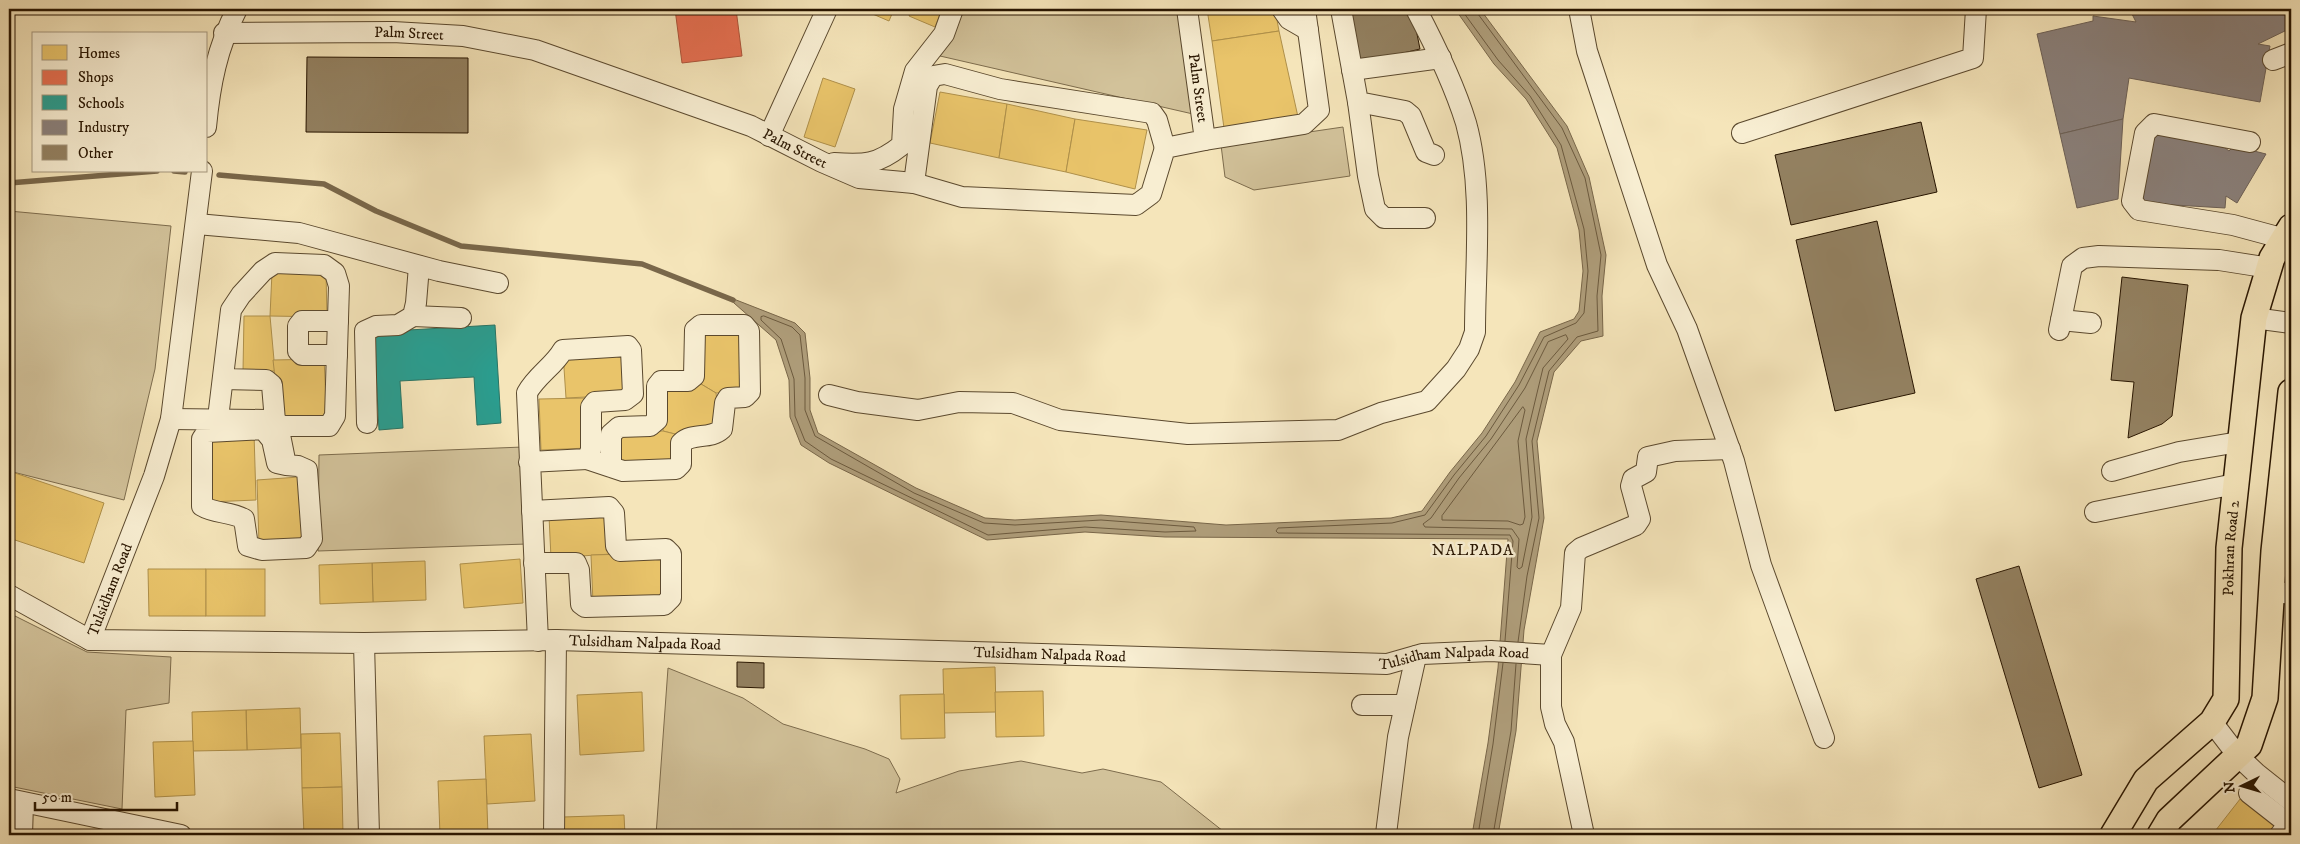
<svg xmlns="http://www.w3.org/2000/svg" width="2300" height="844" font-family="'IM FELL DW Pica',serif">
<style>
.green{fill:#d2c29a;stroke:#7d6c4d}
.water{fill:#af9e7b;stroke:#79674a}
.homes{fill:#e9c46a;stroke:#af904a}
.shops{fill:#e76f51;stroke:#ae5439}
.schools{fill:#2a9d8f;stroke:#297464}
.industry{fill:#8a817c;stroke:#6d6157}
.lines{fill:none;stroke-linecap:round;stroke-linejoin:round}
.shore{stroke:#6c5a3e;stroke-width:1}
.stream{stroke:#79674a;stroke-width:5.5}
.building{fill:#938161;stroke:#281500}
.minor-casing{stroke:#5b492e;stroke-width:22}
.major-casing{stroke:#281500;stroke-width:28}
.minor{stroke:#f8eed2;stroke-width:20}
.major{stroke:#f5e5ba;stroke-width:25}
.labels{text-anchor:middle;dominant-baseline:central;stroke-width:5;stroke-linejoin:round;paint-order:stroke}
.street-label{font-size:15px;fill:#281500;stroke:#f8eed2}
.neighbourhood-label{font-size:16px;letter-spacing:1px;fill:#281500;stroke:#f8eed2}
</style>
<rect width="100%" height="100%" fill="#f5e5ba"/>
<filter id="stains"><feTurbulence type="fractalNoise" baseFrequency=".004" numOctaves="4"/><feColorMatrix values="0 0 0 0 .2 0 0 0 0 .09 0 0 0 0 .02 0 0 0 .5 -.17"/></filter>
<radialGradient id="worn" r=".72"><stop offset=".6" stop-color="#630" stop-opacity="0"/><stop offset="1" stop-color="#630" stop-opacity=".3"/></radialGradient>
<g class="green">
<polygon points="959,9 1179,9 1193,114 940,56"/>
<polygon points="1343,127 1350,176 1254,190 1225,177 1221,145"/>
<polygon points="9,211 171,226 155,369 124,500 9,471"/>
<polygon points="523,447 527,544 318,551 319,455"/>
<polygon points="9,613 87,652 171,657 169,703 126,710 122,809 9,786"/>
<polygon points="668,668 743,698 783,724 865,749 889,759 900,779 896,793 959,771 1021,761 1082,773 1103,769 1161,782 1228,835 656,835"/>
</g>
<polygon class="water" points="1455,9 1480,9 1567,126 1589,177 1606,255 1602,296 1603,336 1581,341 1554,372 1537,441 1544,518 1524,630 1516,731 1498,835 1472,835 1488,743 1498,668 1508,539 1165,537 1085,532 987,540 829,463 801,445 790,417 789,380 776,340 726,296 795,323 805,333 810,378 810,410 818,433 916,488 985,518 1015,520 1101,515 1226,525 1391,518 1422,511 1450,472 1482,433 1515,382 1540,332 1574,319 1579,311 1583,271 1579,230 1557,148 1526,99 1494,64"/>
<g class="homes">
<polygon points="861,9 894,9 889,21"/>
<polygon points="912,9 942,9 935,27 909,16"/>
<polygon points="1207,9 1275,9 1279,31 1212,41"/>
<polygon points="1279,31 1298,117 1224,128 1212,41"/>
<polygon points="823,78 855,89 835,147 804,137"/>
<polygon points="940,92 1007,104 999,158 930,143"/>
<polygon points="1007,104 1075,119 1066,172 999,158"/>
<polygon points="1075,119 1147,130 1135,189 1066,172"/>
<polygon points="272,272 326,273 327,317 270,316"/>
<polygon points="244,316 270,316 275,371 243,371"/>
<polygon points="699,332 745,332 746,392 716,393 701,384"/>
<polygon points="624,349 626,395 566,398 563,353"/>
<polygon points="324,359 327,419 280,421 273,360"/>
<polygon points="701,384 716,393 720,425 675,434 663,431 663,387"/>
<polygon points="586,398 587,448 541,450 539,399"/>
<polygon points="663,431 675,434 676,463 622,465 619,432"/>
<polygon points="254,433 256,500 209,502 210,436"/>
<polygon points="9,471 104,503 84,563 9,538"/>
<polygon points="299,477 303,540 259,543 257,480"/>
<polygon points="609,512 611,554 551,558 549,516"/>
<polygon points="661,553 663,601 593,603 591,555"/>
<polygon points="520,559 523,603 464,608 460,564"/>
<polygon points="425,561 426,600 373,602 372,563"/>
<polygon points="372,563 373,602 320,604 319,565"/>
<polygon points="148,569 206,569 206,616 149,616"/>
<rect x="206" y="569" width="59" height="47"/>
<polygon points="995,667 996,712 944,713 943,669"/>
<polygon points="1043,691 1044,736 996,737 995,692"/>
<polygon points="642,692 644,751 580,755 577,695"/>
<polygon points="944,694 945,738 901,739 900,695"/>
<polygon points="300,708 301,748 247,750 246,710"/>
<polygon points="246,710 247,750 193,751 192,712"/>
<polygon points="340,733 342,787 302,788 301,734"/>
<polygon points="531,734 535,801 487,804 484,736"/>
<polygon points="193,741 195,795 155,797 153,742"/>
<polygon points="486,779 488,835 440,835 438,781"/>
<polygon points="342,787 343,835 304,835 302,788"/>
<polygon points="2244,794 2282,822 2272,835 2212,835"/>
<polygon points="624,815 625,835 564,835 563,817"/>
<rect x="42" y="831" width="57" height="4"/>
</g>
<polygon class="shops" points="675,9 736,9 742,56 682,63"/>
<polygon class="schools" points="495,325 501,423 477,425 474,377 400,381 403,428 379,430 374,332"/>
<g class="industry">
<polygon points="2144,9 2291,9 2291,28 2258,44 2270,46 2260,102 2129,78 2123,119 2060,134 2037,34 2093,21 2093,16 2136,22 2132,14"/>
<polygon points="2123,119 2118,199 2077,208 2060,134"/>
<polygon points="2152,133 2219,143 2229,151 2234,146 2266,154 2237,203 2226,196 2225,208 2141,203"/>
</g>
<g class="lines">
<g class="shore">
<polyline points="1461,9 1498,60 1530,96 1561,145 1584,229 1588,271 1584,313 1576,323 1544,337 1519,385 1486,436 1454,475 1425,515 1392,523 1278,528 1276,531 1278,533 1510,535 1513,541 1505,641"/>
<polyline points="1476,9 1478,14 1562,128 1585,178 1601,255 1597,296 1598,331 1577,337 1549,371 1532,441 1539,518 1527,576 1518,642"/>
<polygon points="764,316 792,327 800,335 805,378 805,410 815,436 914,493 984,523 1015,525 1101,520 1194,527 1196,531 1165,532 1085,527 988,535 831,459 805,441 795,416 794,379 781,339 761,320 761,317"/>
<polygon points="1566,335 1568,339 1543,368 1526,439 1532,517 1522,567 1519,569 1517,567 1519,539 1512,529 1425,527 1423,524 1431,518 1459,478 1491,439 1525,388 1548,342"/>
<polygon points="1523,407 1525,410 1518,441 1525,517 1523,524 1520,525 1508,521 1442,520 1442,516"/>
<polyline points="1478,835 1493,744 1503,663"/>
<polyline points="1493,835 1511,731 1516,664"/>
</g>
<g class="stream">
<polyline points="174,171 185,172"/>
<polyline points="219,175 324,184 376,211 461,246 642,264 733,300"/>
<polyline points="9,183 157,171"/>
</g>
</g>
<g class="building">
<polygon points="1350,9 1412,9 1420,49 1361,63"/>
<polygon points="307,57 468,58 468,133 306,132"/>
<polygon points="1921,122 1937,192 1791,225 1775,155"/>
<polygon points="1877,221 1915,393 1835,411 1796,240"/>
<polygon points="2122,277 2188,285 2172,416 2162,424 2128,438 2134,382 2111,380"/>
<polygon points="2019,566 2082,775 2039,788 1976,579"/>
<polygon points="737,662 764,663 764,688 737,687"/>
</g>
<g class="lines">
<defs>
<g id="minor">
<polyline points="1282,9 1289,19 1308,30"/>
<polyline points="1341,9 1358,102 1405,111 1411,116 1426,152 1434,155"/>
<polyline points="1579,9 1587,51 1657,265 1687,329 1734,461 1761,565 1824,738"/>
<path id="s1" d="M 224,33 L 393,32 L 463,36 L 535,50 L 751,126 L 822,162 L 859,178 L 914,183 L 962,197 L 1136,205 L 1151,194 L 1165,148 L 1205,140 L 1187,9"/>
<polyline points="2273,60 2291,53"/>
<polyline points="1352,70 1441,58"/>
<polyline points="1358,102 1368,176 1375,209 1384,218 1425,218"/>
<path d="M 206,127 C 210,84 217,48 237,9"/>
<polyline points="1742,133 1973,58 1976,9"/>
<polyline points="769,136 827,9"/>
<polyline points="1205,140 1304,124 1319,110 1305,9"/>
<polyline points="2250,142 2154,124 2145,133 2132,201 2139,210 2233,225 2285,239"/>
<path d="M 834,163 C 865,165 877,165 902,145 L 904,109 L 915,71 L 944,34 L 953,9"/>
<polyline points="914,183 927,86 933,76 945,74 1000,89 1152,113 1157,120 1165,148"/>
<polyline points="197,224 299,233 439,271 498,283"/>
<polyline points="413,316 461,318"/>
<polyline points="2254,318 2291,323"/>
<polyline points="2061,320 2091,323"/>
<polyline points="2059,330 2072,266 2083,258 2099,256 2219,260 2270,268"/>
<polyline points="337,355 302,355 298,351 298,326 302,321 338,321"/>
<path d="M 829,395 L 857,402 L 918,410 L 959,402 L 1013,403 L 1060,420 L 1188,434 L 1338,430 L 1381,413 L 1427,401 L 1456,369 L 1469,349 L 1475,332 C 1475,265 1484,188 1466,123 C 1454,84 1435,45 1416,9"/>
<polyline points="218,418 231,310 241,295 263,271 275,263 324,265 335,273 339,286 335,416 329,426 282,426 275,421 272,385 266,380 223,379"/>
<path d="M 171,419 L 266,420 L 280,435 L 286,465 L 298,466 L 307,470 L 312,539 L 306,548 L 262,550 L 248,546 L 244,519 C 230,511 215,514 202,506 L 202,439 L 207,432 L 263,429 L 272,440 L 277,463 L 286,465"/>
<polyline points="367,423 365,331 376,326 398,325 413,316 416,303 419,266"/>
<path d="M 587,459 L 623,471 L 676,469 L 681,464 L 681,443 C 693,432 710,440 722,429 L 725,403 L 728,398 L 745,397 L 750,392 L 749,331 L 744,325 L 701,325 L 695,330 L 694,376 L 688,381 L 661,381 L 657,386 L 657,420 L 650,426 L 619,427 L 611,434 L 611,467"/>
<path d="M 529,462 L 587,459 L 591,450 L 591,407 L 595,402 L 625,400 L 633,394 L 631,350 L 628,346 L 563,350 C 554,366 536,376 527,393 L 538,641"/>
<polyline points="2112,471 2179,452 2239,442"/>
<polyline points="532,511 609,507 614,513 616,546 620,551 666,549 671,554 671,598 664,605 585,607 581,604 579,570 576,563 534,563"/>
<polyline points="2095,512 2235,484"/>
<polyline points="2271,591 2291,594"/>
<polyline points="9,595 90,640 364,643 369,835"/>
<path id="s2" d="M 90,640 L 154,476 L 171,419 L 202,171"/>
<path id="s3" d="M 364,643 L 556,640 L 1387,664 L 1422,654 L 1491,651 L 1551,655"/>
<polyline points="1362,705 1405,705"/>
<polyline points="2212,722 2238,756 2256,773 2291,801"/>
<polyline points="2249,793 2286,822 2286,827 2280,835"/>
<polyline points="9,799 181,835"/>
<polyline points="1386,834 1398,737 1416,656"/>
<polyline points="22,835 23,803"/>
<polyline points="554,835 556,640"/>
<polyline points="1584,835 1564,742 1555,724 1551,707 1551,655 1571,608 1575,553 1581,548 1636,525 1640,519 1631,486 1633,479 1646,472 1648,457 1675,451 1730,449"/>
</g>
<g id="major">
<path id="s4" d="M 2113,835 L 2146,780 L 2212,722 L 2226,699 L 2229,548 L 2254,318 L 2272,258 L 2291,227"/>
<polyline points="2160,835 2169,820 2249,745 2265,698 2274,551 2291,392"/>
</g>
</defs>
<use href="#minor" class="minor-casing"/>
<use href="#major" class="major-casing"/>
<use href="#minor" class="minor"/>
<use href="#major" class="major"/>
</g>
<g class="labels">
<g class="street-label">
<text stroke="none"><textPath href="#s1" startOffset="185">Palm Street</textPath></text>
<text transform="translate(1198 88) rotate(82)">Palm Street</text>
<text stroke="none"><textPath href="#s1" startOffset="591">Palm Street</textPath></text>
<text stroke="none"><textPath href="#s4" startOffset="330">Pokhran Road 2</textPath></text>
<text stroke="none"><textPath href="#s2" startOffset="54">Tulsidham Road</textPath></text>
<text stroke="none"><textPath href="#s3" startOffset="281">Tulsidham Nalpada Road</textPath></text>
<text stroke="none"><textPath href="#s3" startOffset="686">Tulsidham Nalpada Road</textPath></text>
<text stroke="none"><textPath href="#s3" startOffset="1091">Tulsidham Nalpada Road</textPath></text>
</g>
<g class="neighbourhood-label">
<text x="1473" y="550">NALPADA</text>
</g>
</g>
<rect width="2300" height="844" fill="none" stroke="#f5e5ba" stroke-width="30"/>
<rect x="10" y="10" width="2280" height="824" fill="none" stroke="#281500" stroke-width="2.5"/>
<rect x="15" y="15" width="2270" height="814" fill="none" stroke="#281500"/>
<rect x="32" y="32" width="175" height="140" fill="#f8eed2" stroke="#a5977e"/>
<rect x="42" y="45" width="25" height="15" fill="#e9c46a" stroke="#a5977e"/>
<text x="78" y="58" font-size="15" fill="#281500">Homes</text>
<rect x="42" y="70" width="25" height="15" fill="#e76f51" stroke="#a5977e"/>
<text x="78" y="82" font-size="15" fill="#281500">Shops</text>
<rect x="42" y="95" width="25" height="15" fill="#2a9d8f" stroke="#a5977e"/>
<text x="78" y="108" font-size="15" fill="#281500">Schools</text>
<rect x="42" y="120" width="25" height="15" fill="#8a817c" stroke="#a5977e"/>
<text x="78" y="132" font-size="15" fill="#281500">Industry</text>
<rect x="42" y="145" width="25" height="15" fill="#938161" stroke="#a5977e"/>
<text x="78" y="158" font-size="15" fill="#281500">Other</text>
<g transform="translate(2242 786) rotate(265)" stroke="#f8eed2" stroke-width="4" paint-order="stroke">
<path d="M0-4L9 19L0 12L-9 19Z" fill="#281500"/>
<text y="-8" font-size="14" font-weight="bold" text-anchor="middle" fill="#281500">N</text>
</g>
<path d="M35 802v8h142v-8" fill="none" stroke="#281500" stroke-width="2.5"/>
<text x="42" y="802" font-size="15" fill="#281500" stroke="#f8eed2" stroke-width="4" paint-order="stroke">50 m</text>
<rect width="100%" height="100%" filter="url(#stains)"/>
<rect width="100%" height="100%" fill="url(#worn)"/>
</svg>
